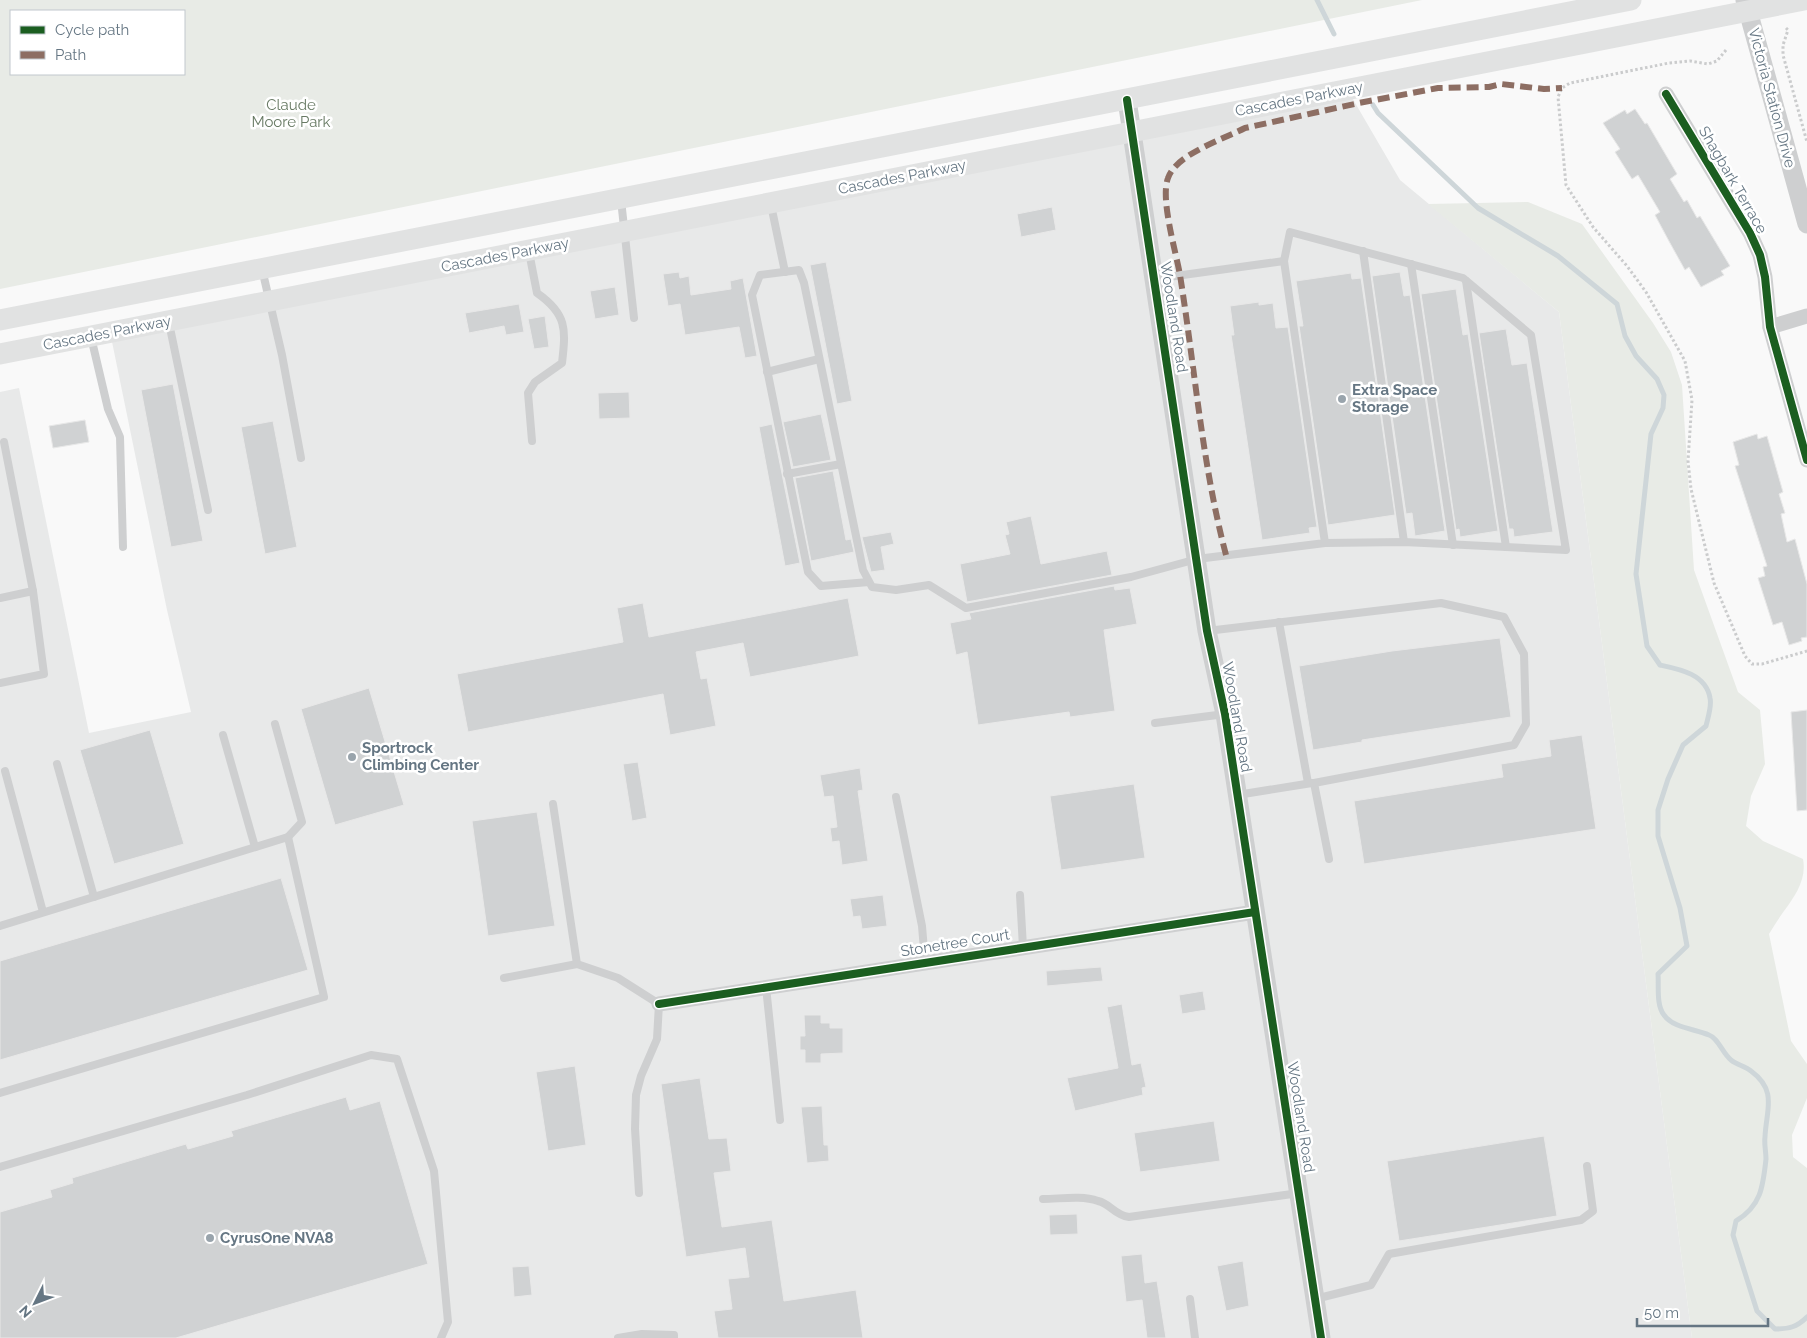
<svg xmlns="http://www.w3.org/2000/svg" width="1807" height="1338" font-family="Raleway,sans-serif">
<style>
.built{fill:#e8e9e9}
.green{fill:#e8ebe6;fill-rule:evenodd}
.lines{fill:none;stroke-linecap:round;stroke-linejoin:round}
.stream{stroke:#ced6d9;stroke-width:5}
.building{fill:#d0d2d3;stroke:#e8e8e8}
.path{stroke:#cbcccd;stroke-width:3;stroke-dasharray:2.5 2.5;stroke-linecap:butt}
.service{stroke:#cecfd0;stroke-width:8}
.minor{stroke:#cecfd0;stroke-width:15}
.tertiary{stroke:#cecfd0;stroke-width:19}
.secondary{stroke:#e1e2e2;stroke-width:21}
.quiet{stroke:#8d6e63;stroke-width:6;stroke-dasharray:12 6;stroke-linecap:butt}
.cycleway-casing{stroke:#fff;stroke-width:11}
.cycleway{stroke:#1b5e20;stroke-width:8}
.poi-dot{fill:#99a4ac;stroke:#fff;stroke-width:2}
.labels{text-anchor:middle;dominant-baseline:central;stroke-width:5;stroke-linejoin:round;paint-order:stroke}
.street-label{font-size:15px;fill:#657683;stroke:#fff}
.park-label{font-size:15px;fill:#687a64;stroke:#fff}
.poi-label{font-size:15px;font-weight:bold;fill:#657683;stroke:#fff;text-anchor:start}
</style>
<rect width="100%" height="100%" fill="#f9f9f9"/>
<polygon class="built" points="1347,89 1400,180 1559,312 1692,1338 0,1338 0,392 19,388 89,733 191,712 167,610 110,332"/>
<g class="green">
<path d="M 0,0 L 1422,0 L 0,289 ZM 184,11 L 184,74 L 11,74 L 11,11 Z"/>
<path d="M 1528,202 L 1582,224 L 1653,323 L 1671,352 L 1682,385 L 1694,570 L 1738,692 L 1760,710 L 1765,764 L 1751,796 L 1746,826 L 1763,841 L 1803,859 C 1807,879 1795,896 1784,911 C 1779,918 1774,926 1769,934 L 1791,1041 L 1807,1064 L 1807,1098 L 1792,1135 L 1793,1157 L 1807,1168 L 1807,1338 L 1692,1338 L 1559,312 L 1428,204 Z"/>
</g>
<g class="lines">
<g class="stream">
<polyline points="1317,0 1334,34"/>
<path d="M 1373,105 L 1378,113 L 1478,208 L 1558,256 L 1617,304 L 1625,336 L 1636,356 L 1657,379 L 1664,395 L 1663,408 L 1651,434 L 1636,574 L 1647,646 L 1660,665 C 1679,669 1706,674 1710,698 C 1712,706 1708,717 1706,726 L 1683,745 L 1668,779 L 1658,810 L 1658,836 L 1680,908 L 1687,946 L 1658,974 C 1659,986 1656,1005 1664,1015 C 1673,1028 1695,1029 1709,1035 C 1718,1038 1723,1054 1731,1060 C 1737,1065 1745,1066 1751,1071 C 1778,1091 1766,1110 1765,1137 C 1764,1144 1766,1152 1766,1159 C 1763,1187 1761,1206 1736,1221 L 1733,1235 L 1757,1311 L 1775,1329 C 1789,1329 1797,1327 1807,1317"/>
</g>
</g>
<g class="building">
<polygon points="1635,109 1645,124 1647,123 1677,174 1670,179 1684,202 1687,200 1697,218 1700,216 1730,266 1721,271 1724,275 1701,287 1689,267 1685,270 1670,243 1655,215 1660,212 1638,175 1632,179 1615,152 1620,149 1603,123 1625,110 1627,114"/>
<polygon points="1052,207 1056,230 1021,237 1017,214"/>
<polygon points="826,262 852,401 837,404 810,265"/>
<polygon points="679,272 680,278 689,276 691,295 731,289 730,281 743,278 757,356 745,358 739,327 685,335 680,304 668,306 663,274"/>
<polygon points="1400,272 1404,296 1410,295 1445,531 1415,536 1412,513 1406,514 1372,276"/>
<polygon points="1351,273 1352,279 1361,278 1395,515 1328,525 1299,326 1303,326 1296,281"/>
<polygon points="615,287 619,315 595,319 590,291"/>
<polygon points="1456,289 1463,335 1468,334 1498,531 1460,537 1459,529 1456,530 1421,294"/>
<polygon points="1259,302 1259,305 1273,303 1276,328 1288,327 1317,527 1309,528 1310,533 1262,540 1231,335 1234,335 1230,306"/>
<polygon points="519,304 524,332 506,335 504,326 469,333 465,313"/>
<polygon points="545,316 549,347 534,349 528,319"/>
<polygon points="1506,329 1512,365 1527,363 1553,532 1514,537 1513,529 1509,529 1479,333"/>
<polygon points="173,384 203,541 171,547 141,390"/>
<polygon points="629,392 630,418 599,419 598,393"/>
<polygon points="821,414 831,460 793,467 783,422"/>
<polygon points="85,420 89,442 53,448 49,426"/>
<polygon points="273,421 297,547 265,554 241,427"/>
<polygon points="772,424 800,563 785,566 759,427"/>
<polygon points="1757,434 1758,439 1767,436 1783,492 1779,494 1785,513 1781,514 1787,542 1795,539 1807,584 1807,637 1801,638 1802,641 1789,645 1782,622 1773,625 1758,578 1765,576 1763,567 1767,566 1735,466 1739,465 1733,442"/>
<polygon points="833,471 846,540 851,539 854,552 811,561 795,478"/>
<polygon points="1031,516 1041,564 1107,551 1112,575 967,602 960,564 1010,554 1005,535 1009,534 1006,522"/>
<polygon points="891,532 894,544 881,547 885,570 871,572 862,537"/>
<polygon points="1114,586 1115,590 1130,588 1137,624 1104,630 1115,711 1070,717 1069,712 978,725 967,652 956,655 950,623 971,619 969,613"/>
<polygon points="848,598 859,656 750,677 743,643 696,652 701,679 707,678 716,726 670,735 663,694 468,732 457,674 623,642 617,608 643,603 649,637"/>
<polygon points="1500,638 1511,717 1362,740 1362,742 1313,750 1299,666 1392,651"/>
<polygon points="369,688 404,805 335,825 301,709"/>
<polygon points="1807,710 1807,810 1797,811 1791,712"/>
<polygon points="150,730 184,844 114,864 80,750"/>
<polygon points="1582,735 1596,829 1364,864 1354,801 1503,777 1501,764 1551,756 1549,740"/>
<polygon points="638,762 647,818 632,821 623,764"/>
<polygon points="860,768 863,790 858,791 868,861 842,865 839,841 832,842 830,828 837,827 833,796 824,797 820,775"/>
<polygon points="1134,784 1145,858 1061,870 1050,796"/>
<polygon points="537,812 555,926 488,936 472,821"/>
<polygon points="281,878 308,970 0,1060 0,961"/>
<polygon points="883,895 887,926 862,929 860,916 853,917 850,899"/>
<polygon points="1101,967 1103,981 1047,986 1046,971"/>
<polygon points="1203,991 1206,1010 1182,1014 1179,995"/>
<polygon points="1122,1004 1132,1065 1141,1063 1146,1087 1142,1088 1143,1095 1075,1111 1067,1078 1118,1068 1107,1007"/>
<polygon points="804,1015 821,1015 821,1023 830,1023 830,1028 843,1028 843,1053 821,1054 821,1063 805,1063 805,1050 800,1050 800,1036 805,1036"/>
<polygon points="575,1066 586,1145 548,1151 536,1072"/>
<polygon points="700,1078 709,1139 727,1138 731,1171 714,1173 722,1227 772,1220 784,1301 856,1290 863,1338 718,1338 714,1311 732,1309 728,1279 749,1277 745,1248 686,1257 661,1084"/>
<polygon points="346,1097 350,1110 380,1101 428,1264 176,1338 0,1338 0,1212 52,1197 50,1190 73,1183 72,1178 186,1144 188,1149 233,1136 231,1131"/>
<polygon points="822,1106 824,1145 828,1145 829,1161 807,1163 801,1107"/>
<polygon points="1214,1121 1220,1161 1140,1172 1134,1133"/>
<polygon points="1544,1136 1557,1216 1399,1241 1387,1161"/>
<polygon points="1077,1214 1078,1234 1050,1235 1049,1215"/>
<polygon points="1142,1254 1145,1283 1157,1281 1166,1338 1147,1338 1142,1300 1126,1302 1121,1256"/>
<polygon points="1243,1261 1249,1306 1226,1311 1217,1266"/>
<polygon points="529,1266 532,1295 514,1297 512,1267"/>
</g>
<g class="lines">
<g class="path">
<polyline points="1786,28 1788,30 1783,45 1783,55 1807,142"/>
<polyline points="1726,50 1717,61 1708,64 1690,61 1669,63 1570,83 1562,88 1558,97 1566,185 1593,227 1627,266 1646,292 1685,361 1692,400 1688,461 1691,489 1714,583 1745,656 1752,664 1762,664 1807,651"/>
</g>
<g class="service">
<polyline points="621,200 634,318"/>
<polyline points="771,205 785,272"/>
<polyline points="1363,251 1404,542"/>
<path d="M 529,252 L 537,293 C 567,314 566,329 562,363 L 535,382 L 528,393 L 532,441"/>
<polyline points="1411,264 1453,545"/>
<polyline points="262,269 282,355 301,458"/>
<polyline points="1154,279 1284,261"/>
<polyline points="1466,281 1506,547"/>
<polyline points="169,323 208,510"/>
<polyline points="91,337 108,409 120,437 123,547"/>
<polyline points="767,372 819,359"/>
<polyline points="4,442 33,591"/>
<polyline points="787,474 841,464"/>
<polyline points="869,582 821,586 808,572 752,295 760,275 799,270 804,283 863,570 872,587 896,590 929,585 966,608 1131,577 1197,559 1325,543 1404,542 1566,550 1531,335 1463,278 1290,232 1284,261 1325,543"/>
<polyline points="0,598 33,591 44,674 0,683"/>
<polyline points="1279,622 1308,783"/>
<polyline points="1207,631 1441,603 1504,617 1524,654 1526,724 1514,745 1314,783 1329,859"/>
<polyline points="1155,723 1225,714"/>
<polyline points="275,724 302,822 288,837"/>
<polyline points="223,735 255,847"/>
<polyline points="57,764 94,897"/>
<polyline points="5,771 43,912"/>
<polyline points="1237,795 1312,783"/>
<polyline points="896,797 922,926 925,962"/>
<polyline points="553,804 577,964"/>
<polyline points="1020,895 1023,947"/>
<polyline points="0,926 288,837 324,997 0,1093"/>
<polyline points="504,978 577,964 618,978 659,1004 657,1039 641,1076 636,1095 635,1129 639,1193"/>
<polyline points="766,987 780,1120"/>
<polyline points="0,1167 247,1095 371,1055 397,1059 434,1171 448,1322 441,1338"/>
<path d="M 1043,1199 C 1060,1199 1081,1195 1098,1201 C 1111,1204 1114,1215 1129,1217 L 1299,1193"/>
<polyline points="1190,1299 1195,1338"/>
<polyline points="1315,1299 1371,1285 1389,1254 1581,1220 1593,1211 1587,1166"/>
<polyline points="618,1338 642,1334 674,1335 674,1338"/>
</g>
<g class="minor">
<polyline points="1666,94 1750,233 1760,255 1765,277 1770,327 1807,460"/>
<polyline points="1770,327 1807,316"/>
<polyline points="659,1004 1255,912"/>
</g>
<g class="tertiary">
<polyline points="1745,0 1807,224"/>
<polyline points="1127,100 1207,631 1225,714 1321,1338"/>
</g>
<g class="secondary">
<polyline points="0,320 1631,0"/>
<polyline points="0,354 1804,0"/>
</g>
<path class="quiet" d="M 1226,555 C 1202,464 1195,369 1180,275 C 1176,252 1160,199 1168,178 C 1176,154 1224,139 1245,128 L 1359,103 L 1438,88 L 1489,87 L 1501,84 L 1544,89 L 1562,88"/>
<defs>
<g id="cycleway">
<polyline points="1666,94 1750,233 1760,255 1765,277 1770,327 1807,460"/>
<polyline points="1127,100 1207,631 1225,714 1321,1338"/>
<polyline points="659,1004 1255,912"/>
</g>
</defs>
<use href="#cycleway" class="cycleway-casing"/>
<use href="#cycleway" class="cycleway"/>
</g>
<g class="poi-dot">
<circle cx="1342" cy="399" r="5"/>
<circle cx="352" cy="757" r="5"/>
<circle cx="210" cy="1238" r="5"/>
</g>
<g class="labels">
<g class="street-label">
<text transform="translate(1772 98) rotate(75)">Victoria Station Drive</text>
<text transform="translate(1299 99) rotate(-11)">Cascades Parkway</text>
<text transform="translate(902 177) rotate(-11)">Cascades Parkway</text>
<text transform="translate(1733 180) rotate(60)">Shagbark Terrace</text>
<text transform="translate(505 255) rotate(-11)">Cascades Parkway</text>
<text transform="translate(1174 317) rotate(81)">Woodland Road</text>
<text transform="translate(107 333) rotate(-11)">Cascades Parkway</text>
<text transform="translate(1237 717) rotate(80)">Woodland Road</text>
<text transform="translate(955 943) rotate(-9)">Stonetree Court</text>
<text transform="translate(1301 1117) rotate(81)">Woodland Road</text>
</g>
<g class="park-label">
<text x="291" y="105">Claude<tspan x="291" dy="17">Moore Park</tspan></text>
</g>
<g class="poi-label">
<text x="1352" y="390">Extra Space<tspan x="1352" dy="17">Storage</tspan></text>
<text x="362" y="748">Sportrock<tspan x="362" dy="17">Climbing Center</tspan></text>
<text x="220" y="1238">CyrusOne NVA8</text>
</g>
</g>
<rect x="10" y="10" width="175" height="65" fill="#ffffff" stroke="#c1c8cd"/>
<rect x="20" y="26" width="25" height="8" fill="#1b5e20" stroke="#c1c8cd"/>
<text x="55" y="35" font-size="15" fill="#657683">Cycle path</text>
<rect x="20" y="51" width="25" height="8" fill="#8d6e63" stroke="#c1c8cd"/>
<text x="55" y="60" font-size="15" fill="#657683">Path</text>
<g transform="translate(35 1303) rotate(228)" stroke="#ffffff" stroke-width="4" paint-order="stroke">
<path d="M0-4L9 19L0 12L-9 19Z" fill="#657683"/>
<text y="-8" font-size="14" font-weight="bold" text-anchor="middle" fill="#657683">N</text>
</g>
<path d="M1637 1318v8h131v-8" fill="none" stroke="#657683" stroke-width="2.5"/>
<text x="1644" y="1318" font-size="15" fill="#657683" stroke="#ffffff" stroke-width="4" paint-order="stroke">50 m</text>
</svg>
